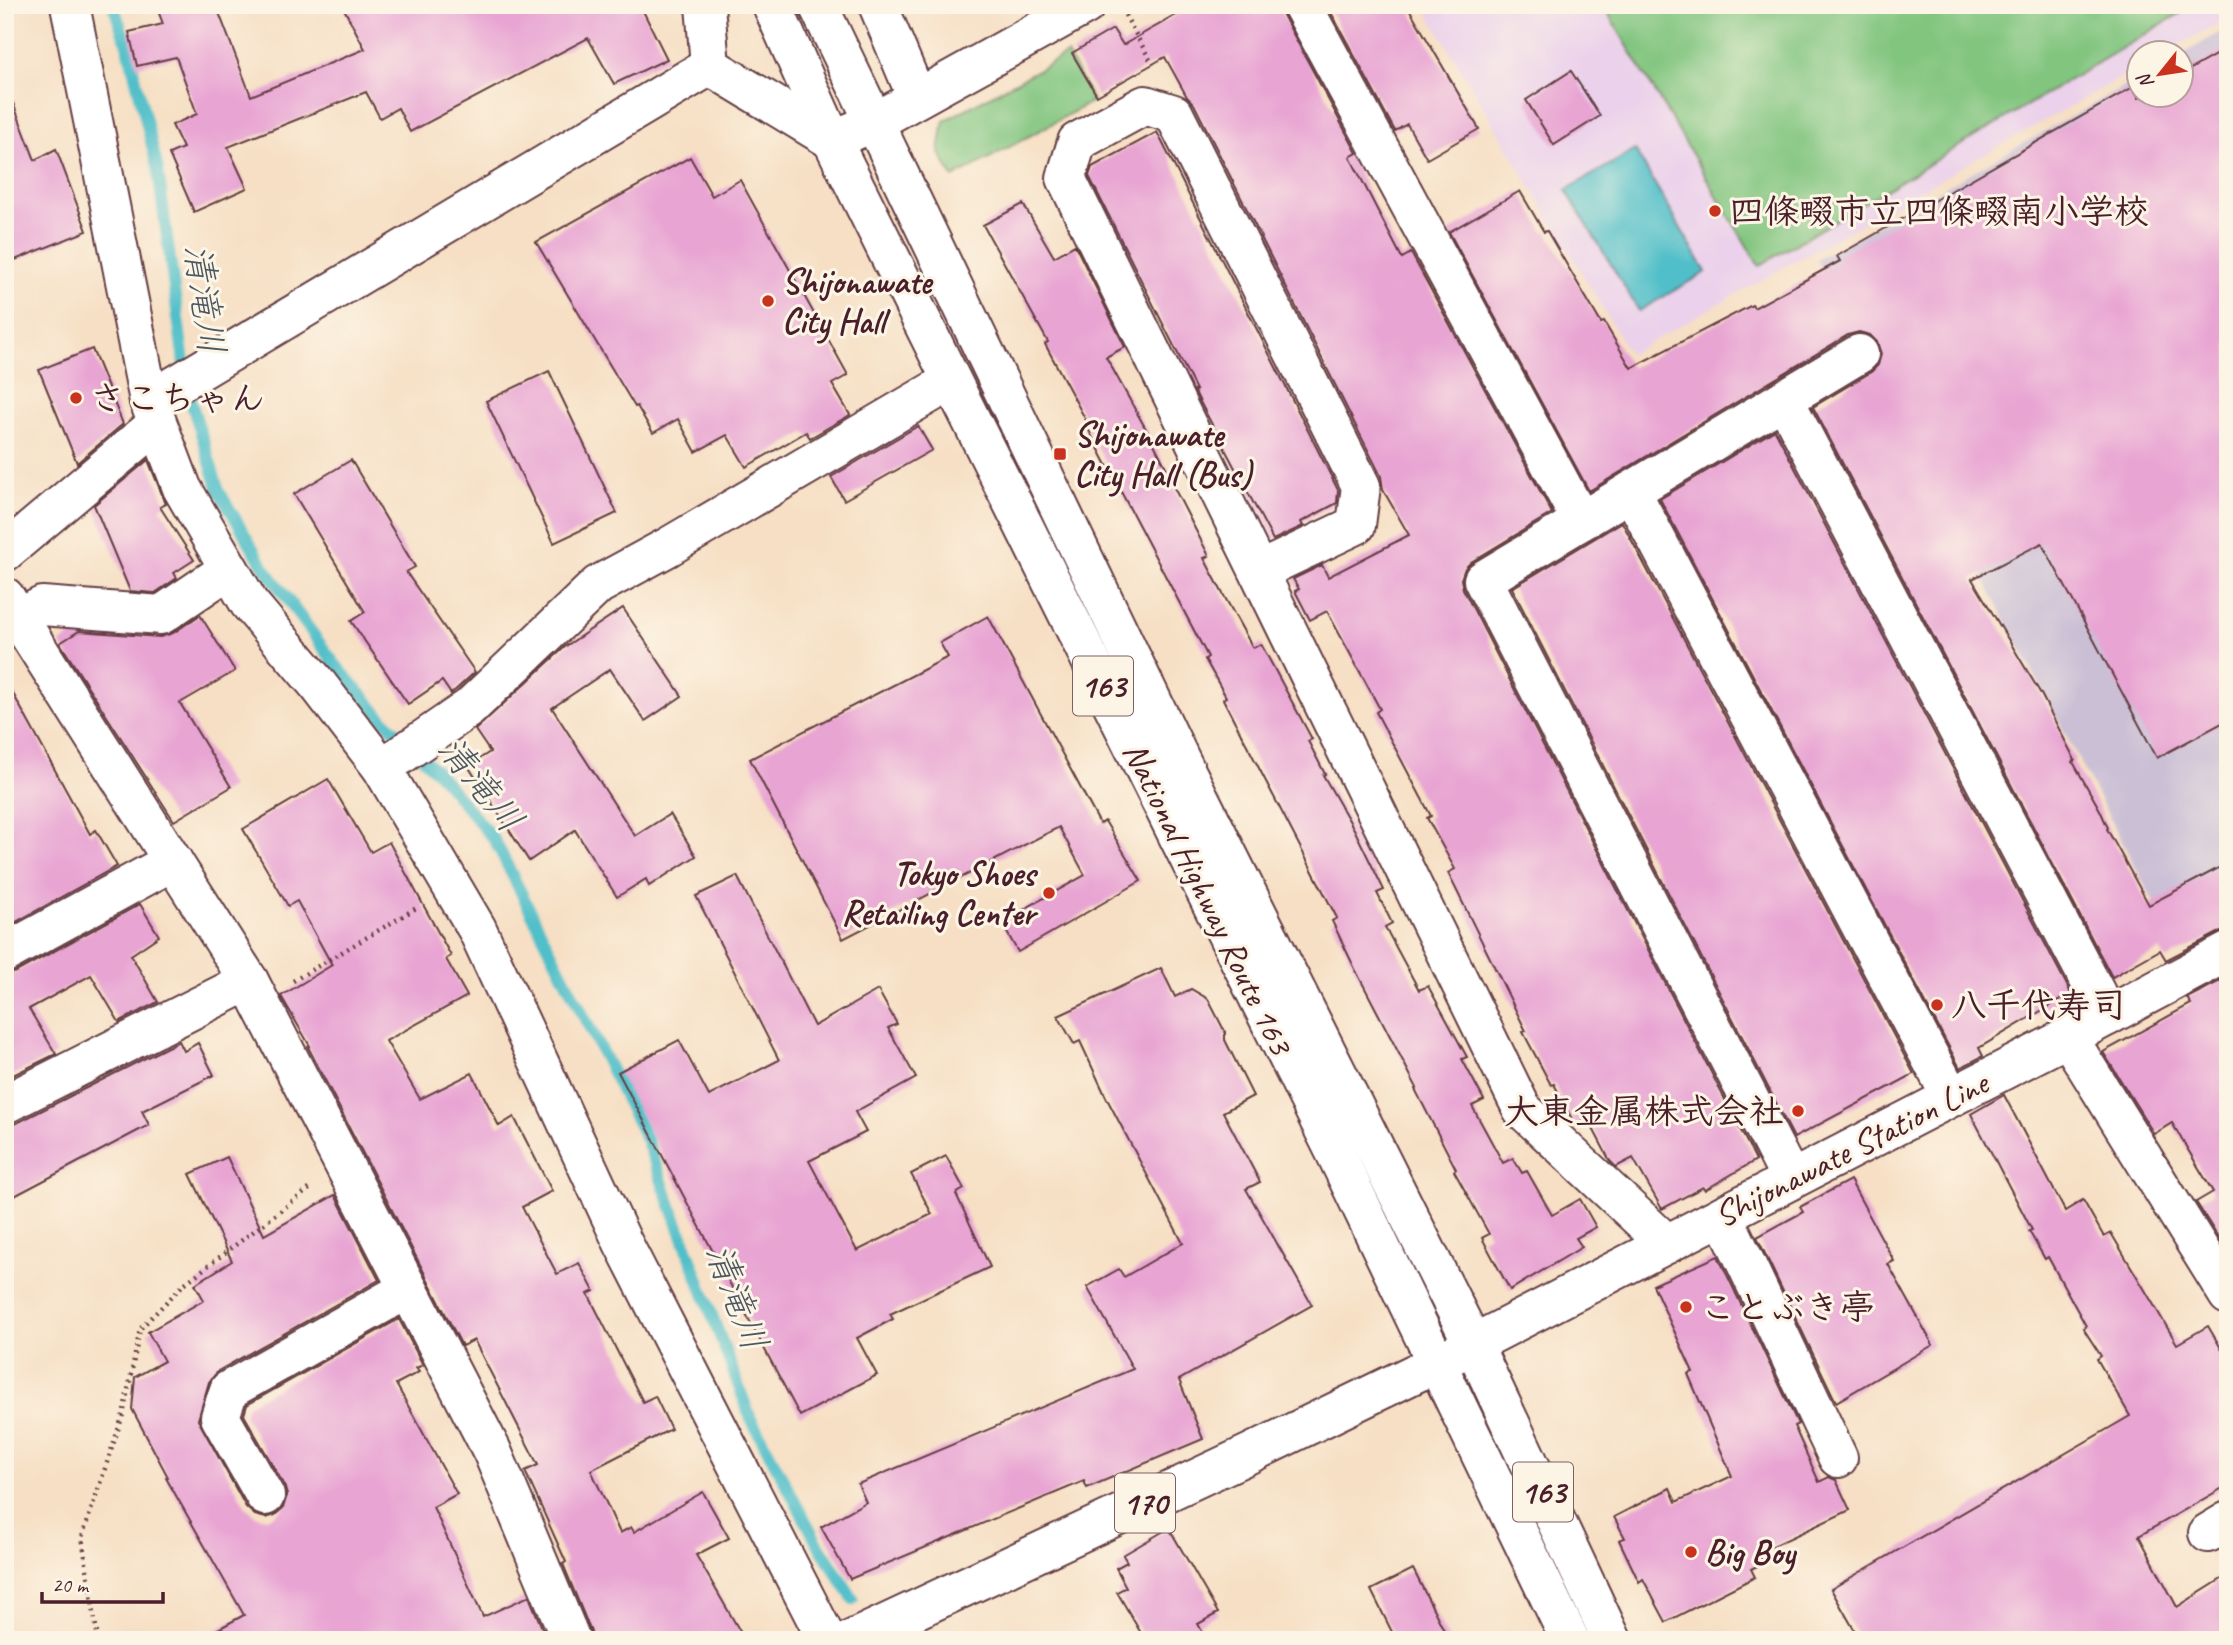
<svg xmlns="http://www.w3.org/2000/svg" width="2233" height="1645" font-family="Caveat,'Klee One',sans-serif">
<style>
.built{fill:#ebd1eb}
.industrial{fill:#cbbfd5}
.green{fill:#81c57f;stroke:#667255;stroke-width:2}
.water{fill:#51bfc9;stroke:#4e6f7a;stroke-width:2}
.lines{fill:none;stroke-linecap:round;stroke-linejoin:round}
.stream{stroke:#51bfc9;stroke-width:12}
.building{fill:#e8a4d3}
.minor-casing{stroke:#643c42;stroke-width:42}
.major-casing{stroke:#643c42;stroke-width:42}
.highway-casing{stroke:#643c42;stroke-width:42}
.path{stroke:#643c42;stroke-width:4.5;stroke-dasharray:2 5;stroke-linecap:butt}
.minor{stroke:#fff;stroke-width:38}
.major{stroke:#fff;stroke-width:38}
.highway{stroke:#fff;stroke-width:38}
.poi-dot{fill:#c8321e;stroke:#fcf5e5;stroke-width:2.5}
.labels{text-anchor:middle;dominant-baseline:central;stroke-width:6;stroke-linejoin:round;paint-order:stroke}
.shield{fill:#fcf5e5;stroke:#7f5f63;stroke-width:2}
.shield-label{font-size:33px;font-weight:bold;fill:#4a1f2b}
.poi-label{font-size:35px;font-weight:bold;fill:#4a1f2b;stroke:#fcf5e5;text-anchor:start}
.street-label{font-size:35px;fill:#4a1f2b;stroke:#fcf5e5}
.water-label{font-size:37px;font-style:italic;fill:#4c5762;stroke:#fcf5e5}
</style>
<rect width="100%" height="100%" fill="#fcf5e5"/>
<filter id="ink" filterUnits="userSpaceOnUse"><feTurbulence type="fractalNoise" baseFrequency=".0143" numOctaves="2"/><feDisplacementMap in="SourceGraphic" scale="14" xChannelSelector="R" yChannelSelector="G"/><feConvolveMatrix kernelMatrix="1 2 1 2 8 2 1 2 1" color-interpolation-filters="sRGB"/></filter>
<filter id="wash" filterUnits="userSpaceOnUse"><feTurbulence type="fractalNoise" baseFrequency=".00686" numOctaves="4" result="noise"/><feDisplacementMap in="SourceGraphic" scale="28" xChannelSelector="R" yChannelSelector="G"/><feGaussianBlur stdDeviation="1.57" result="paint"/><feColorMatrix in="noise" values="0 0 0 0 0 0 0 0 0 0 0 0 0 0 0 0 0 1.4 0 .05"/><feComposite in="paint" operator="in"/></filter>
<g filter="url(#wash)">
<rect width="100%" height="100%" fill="#f6dfc4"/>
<polygon class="built" points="1423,5 2228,5 2228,18 2167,52 2138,52 2138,68 1630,354"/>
<polygon class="industrial" points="2228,28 2228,921 2178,948 1816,260 2138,79 2138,94 2180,94 2181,55"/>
<g class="green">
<polygon points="1603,5 2194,5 1759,266"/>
<polygon points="1067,54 1093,101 953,178 939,151 944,121"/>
</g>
<polygon class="water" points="1635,150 1706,272 1639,311 1566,190"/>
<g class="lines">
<polyline class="stream" points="113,5 128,47 158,170 188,392 219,491 264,567 335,664 383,719 439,774 495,841 646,1139 751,1419 818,1544 853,1599"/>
</g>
<g id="blocks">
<g class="building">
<polygon points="156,5 216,5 251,96 365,49 342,5 650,5 642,9 667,59 614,84 588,38 410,132 398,108 380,118 366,92 228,147 247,188 194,212 169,154 183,148 172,125 197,114 176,57 137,66 129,32 163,24"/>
<polygon points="1194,5 1280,5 1283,15 1357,153 1350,157 1402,258 1411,253 1552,513 1471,562 1465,568 1461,579 1463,589 1756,1160 1705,1190 1703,1187 1662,1209 1633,1158 1616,1167 1610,1161 1588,1119 1575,1125 1554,1084 1551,1085 1523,1032 1526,1031 1448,873 1455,869 1427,818 1431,816 1376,712 1380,709 1327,611 1310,620 1295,591 1299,589 1293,579 1322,565 1328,577 1409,535 1383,490 1381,476 1194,104 1187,97 1165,57 1097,96 1072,53 1113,29 1123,45"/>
<polygon points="1327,5 1407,5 1479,129 1427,159 1407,124 1395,131"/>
<polygon points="2228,48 2228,720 2157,758 2042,543 1972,579 2041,694 2075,760 2073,762 2100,810 2108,828 2107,829 2149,905 2228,863 2228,930 2218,933 2166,960 2160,950 2112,977 1813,407 1871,372 1878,365 1881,354 1877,342 1870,335 1859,332 1848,335 1589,491 1449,232 1520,191 1544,232 1547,231 1601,323 1604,322 1631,368 1752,305 1754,308 1840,261 1837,256 2133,87 2139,98 2146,94 2180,94 2180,75"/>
<polygon points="1571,71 1600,116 1554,145 1526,100"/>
<polygon points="8,90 35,160 56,149 87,231 5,264 5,91"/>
<polygon points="1157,132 1338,490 1337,503 1301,522 1303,526 1273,540 1199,400 1194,390 1196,390 1089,176 1092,167"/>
<polygon points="690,157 712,196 740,180 848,375 832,384 850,415 810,438 806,432 746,467 727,435 696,452 678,419 653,433 637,406 635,407 536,242"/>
<polygon points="1023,204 1054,257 1075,245 1125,347 1106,357 1152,440 1172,479 1170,480 1209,556 1204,558 1223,594 1253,648 1261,644 1312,739 1308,741 1325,774 1323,775 1354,829 1384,890 1377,893 1392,923 1385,927 1419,990 1428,986 1467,1057 1462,1059 1484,1100 1472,1106 1503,1163 1513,1158 1522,1173 1527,1171 1552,1215 1580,1199 1596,1227 1576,1238 1582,1247 1510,1290 1482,1238 1489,1234 1454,1171 1456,1169 1415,1089 1417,1088 1355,969 1332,921 1337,918 1223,699 1226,697 1205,659 1208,657 1087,427 1089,426 1045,344 1048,342 983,225"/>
<polygon points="92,349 123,424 77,463 39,370"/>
<polygon points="549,371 617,513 554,543 486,401"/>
<polygon points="918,426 932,450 844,500 831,477"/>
<polygon points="1775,430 2071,993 1979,1048 1983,1056 1960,1068 1660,499"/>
<polygon points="148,460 166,504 160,507 194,560 174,573 177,578 155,593 130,591 94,505"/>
<polygon points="351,460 415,567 406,572 475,672 451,694 442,681 408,704 351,621 365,612 294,494"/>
<polygon points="1622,522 1914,1074 1794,1138 1512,588"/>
<polygon points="623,608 682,696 645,721 610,669 552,708 635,836 670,814 696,856 649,886 646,879 617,897 575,830 529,861 468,766 490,752 475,730 566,646"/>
<polygon points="200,615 235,671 180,703 231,787 174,821 60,643 79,631 160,637 173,633"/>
<polygon points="988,616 1100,824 1105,821 1141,881 1018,952 1001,922 1085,875 1059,827 843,939 750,759 948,657 940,643"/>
<polygon points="5,679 90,834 96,830 117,866 5,928"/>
<polygon points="328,779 371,852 389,842 451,956 446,959 467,996 386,1041 420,1099 472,1073 499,1126 514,1117 552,1191 522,1207 557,1274 579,1263 594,1291 588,1294 643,1402 655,1396 671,1429 591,1470 620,1533 631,1527 634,1532 703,1492 729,1538 696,1555 745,1640 592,1640 591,1632 563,1564 566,1562 525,1471 538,1465 474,1340 462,1346 308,1047 310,1046 281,996 332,965 297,901 288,906 243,829"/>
<polygon points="737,876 814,1026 878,990 897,1024 888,1028 916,1078 855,1112 866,1132 809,1161 857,1251 932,1214 911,1174 946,1156 964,1189 956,1194 990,1267 890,1314 893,1319 857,1338 877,1375 800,1416 618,1072 679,1040 709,1096 779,1060 696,896"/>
<polygon points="140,904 159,936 131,955 158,1002 119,1022 91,975 29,1009 56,1054 5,1079 5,975 16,972"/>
<polygon points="1161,968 1175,997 1191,989 1208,999 1225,1032 1225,1040 1253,1096 1223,1112 1260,1182 1246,1189 1312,1305 1179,1380 1203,1439 1087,1488 1084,1481 850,1579 821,1527 866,1502 858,1484 1133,1369 1087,1287 1119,1269 1124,1277 1183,1243 1106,1097 1080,1041 1074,1044 1058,1016"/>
<polygon points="2228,977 2228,1253 2196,1202 2213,1192 2172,1123 2154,1134 2103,1052 2191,1004 2187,998"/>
<polygon points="179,1041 184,1051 198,1043 214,1075 142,1111 149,1125 5,1201 5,1126 15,1124"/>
<polygon points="2004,1095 2065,1211 2083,1200 2104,1237 2111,1233 2177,1344 2208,1326 2228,1360 2228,1485 2139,1536 2177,1607 2228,1575 2228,1640 1860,1640 1831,1589 2130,1416 2097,1359 2101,1356 2083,1328 2086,1326 2048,1257 2045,1259 2029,1231 2032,1230 1971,1114"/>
<polygon points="227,1157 264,1235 335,1195 379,1280 218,1371 209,1382 198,1420 246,1507 255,1515 266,1518 275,1515 283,1508 287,1495 284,1485 244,1415 247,1405 399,1319 423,1365 416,1368 419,1372 396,1384 457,1494 433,1507 483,1617 529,1596 547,1640 198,1640 244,1615 166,1478 168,1477 132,1409 135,1377 164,1361 148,1332 204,1300 195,1284 232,1261 190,1174"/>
<polygon points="1850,1180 1894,1261 1888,1264 1933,1345 1836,1402 1757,1237 1803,1212 1800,1207"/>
<polygon points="1718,1256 1798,1424 1794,1426 1819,1482 1829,1477 1836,1480 1850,1510 1758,1553 1763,1563 1751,1569 1755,1577 1666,1622 1643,1579 1639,1582 1619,1540 1625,1538 1614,1517 1670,1488 1676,1502 1732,1476 1688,1374 1693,1372 1653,1285"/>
<polygon points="1169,1528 1218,1613 1198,1624 1207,1640 1145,1640 1117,1592 1126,1587 1116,1568 1127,1562 1123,1555"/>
<polygon points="1413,1569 1449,1640 1396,1640 1371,1590"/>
</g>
</g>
</g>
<g filter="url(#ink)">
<use href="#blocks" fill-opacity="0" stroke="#643c42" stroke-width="2"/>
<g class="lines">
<defs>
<g id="minor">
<polyline points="70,5 149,401 182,488 249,603 319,686 382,768 477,929 623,1243 827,1640"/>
<polyline points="705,5 710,66"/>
<polyline points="878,5 917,98"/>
<polyline points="1302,5 1581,521"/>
<polyline points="1784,399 2108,1016"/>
<polyline points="149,401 710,66 832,140 873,123 1086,5"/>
<polyline points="1631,491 1951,1097"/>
<polyline points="5,552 157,424"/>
<polyline points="1259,571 1356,525 1361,486 1174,114 1145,105 1077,142 1066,178 1522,1109 1667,1244"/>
<polyline points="5,597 249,981 492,1451 571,1640"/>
<polyline points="19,618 42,606 161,615 229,569"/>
<polyline points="382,768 469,708 598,585 668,547 951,381"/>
<polyline points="5,953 173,861"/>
<polyline points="2068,1037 2228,1295"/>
<polyline points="5,1104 249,981"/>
<polyline points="1791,1180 1483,580 1859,354"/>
<polyline points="1723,1215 1838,1458"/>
<polyline points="265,1496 220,1417 229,1390 408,1289"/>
<polyline points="2208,1533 2228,1521"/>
</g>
<polyline id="major" points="1473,1344 2068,1037 2228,952"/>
<g id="highway">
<polyline points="772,5 832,140 1335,1152 1570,1640"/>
<polyline points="818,5 1181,761 1473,1344 1612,1640"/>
<polyline points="851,1640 1249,1454 1459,1352"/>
</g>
</defs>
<use href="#minor" class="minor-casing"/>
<use href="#major" class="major-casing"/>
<use href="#highway" class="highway-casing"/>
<g class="path">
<polyline points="1125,15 1153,65"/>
<polyline points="293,981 418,907"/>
<polyline points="98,1640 82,1537 123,1415 140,1329 184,1284 312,1187"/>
</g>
<use href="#minor" class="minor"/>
<use href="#major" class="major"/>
<use href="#highway" class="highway"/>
</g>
</g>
<g class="poi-dot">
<circle cx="1715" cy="211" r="7"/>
<circle cx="768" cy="301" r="7"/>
<circle cx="76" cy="398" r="7"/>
<rect x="1053" y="447" width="14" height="14" rx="3.5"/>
<circle cx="1049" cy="893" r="7"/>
<circle cx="1937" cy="1005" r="7"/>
<circle cx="1798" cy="1111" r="7"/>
<circle cx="1686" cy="1307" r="7"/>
<circle cx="1691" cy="1552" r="7"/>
</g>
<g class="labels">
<g class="shield">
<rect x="1073" y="656.5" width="60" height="59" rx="5"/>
<rect x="1513" y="1462.5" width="60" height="59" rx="5"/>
<rect x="1115" y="1473.5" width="60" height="59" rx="5"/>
</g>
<g class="shield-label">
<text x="1103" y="686">163</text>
<text x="1543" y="1492">163</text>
<text x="1145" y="1503">170</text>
</g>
<g class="poi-label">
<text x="1729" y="211">四條畷市立四條畷南小学校</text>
<text x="782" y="281">Shijonawate<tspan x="782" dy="40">City Hall</tspan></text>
<text x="90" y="398">さこちゃん</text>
<text x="1074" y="434">Shijonawate<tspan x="1074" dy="40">City Hall (Bus)</tspan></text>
<text x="1035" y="873" text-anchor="end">Tokyo Shoes<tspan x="1035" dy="40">Retailing Center</tspan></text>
<text x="1951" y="1005">八千代寿司</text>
<text x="1784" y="1111" text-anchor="end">大東金属株式会社</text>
<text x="1700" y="1307">ことぶき亭</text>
<text x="1705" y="1552">Big Boy</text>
</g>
<g class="street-label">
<text transform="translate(1208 898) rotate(64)">National Highway Route 163</text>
<text transform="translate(1851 1149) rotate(-27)">Shijonawate Station Line</text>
</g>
<g class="water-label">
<text transform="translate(205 299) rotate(82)">清滝川</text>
<text transform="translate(481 784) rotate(51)">清滝川</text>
<text transform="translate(737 1297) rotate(69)">清滝川</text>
</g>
</g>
<rect width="2233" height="1645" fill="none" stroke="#fcf5e5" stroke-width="28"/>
<g transform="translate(2160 74) rotate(240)"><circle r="33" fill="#fcf5e5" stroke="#b59f9b" stroke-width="2"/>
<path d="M0-5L12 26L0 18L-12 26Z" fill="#c8321e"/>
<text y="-10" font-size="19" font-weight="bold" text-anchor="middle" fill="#4a1f2b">N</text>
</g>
<path d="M42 1592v10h121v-10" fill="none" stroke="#4a1f2b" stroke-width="3.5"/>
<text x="52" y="1592" font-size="21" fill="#4a1f2b" stroke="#fcf5e5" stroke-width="5" paint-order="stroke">20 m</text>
</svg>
